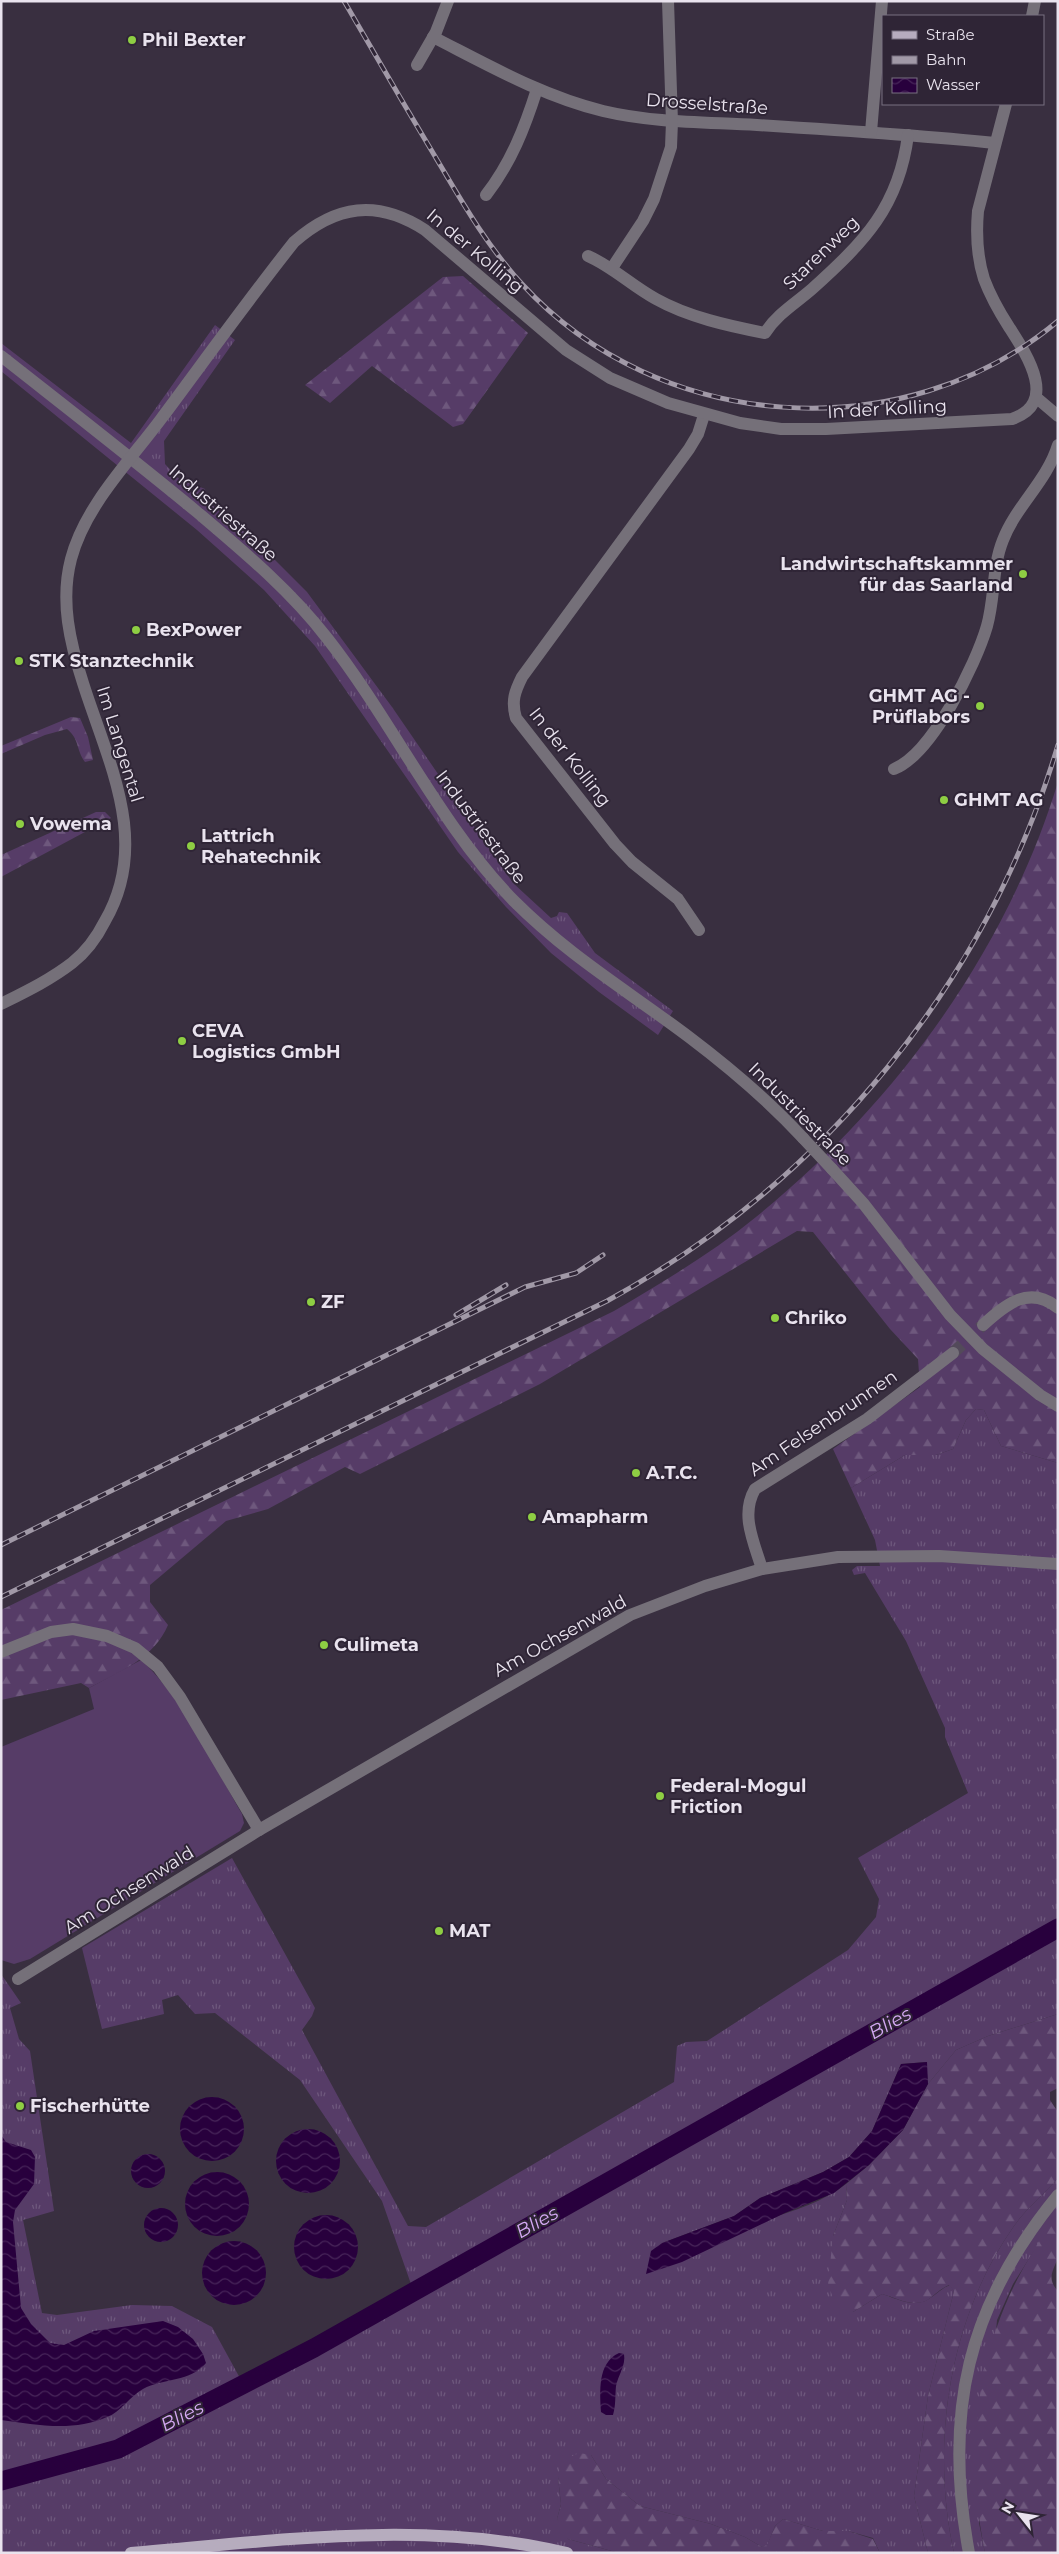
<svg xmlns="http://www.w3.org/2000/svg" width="1059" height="2554" font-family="Montserrat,sans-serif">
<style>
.grass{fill:url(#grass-tufts)}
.forest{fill:url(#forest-firs)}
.garden{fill:#563c67}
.water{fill:url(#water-waves)}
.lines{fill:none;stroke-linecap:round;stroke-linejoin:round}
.river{stroke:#28003d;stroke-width:19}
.minor-tunnel{stroke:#534a5a;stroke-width:12;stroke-dasharray:12 6;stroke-linecap:butt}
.minor{stroke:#757079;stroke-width:12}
.major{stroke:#b6acbe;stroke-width:12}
.rail-casing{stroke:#a199a7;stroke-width:5}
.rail{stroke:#2f2536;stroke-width:3;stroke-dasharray:9;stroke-linecap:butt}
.minor-bridge{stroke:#757079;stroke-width:12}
.poi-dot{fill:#8ece43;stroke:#2f2536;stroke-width:2}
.labels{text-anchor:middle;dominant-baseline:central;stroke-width:4;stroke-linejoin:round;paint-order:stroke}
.poi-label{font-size:18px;font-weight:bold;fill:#e9e3ee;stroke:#2f2536;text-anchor:start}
.street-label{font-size:18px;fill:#e9e3ee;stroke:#2f2536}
.water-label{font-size:19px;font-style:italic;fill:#d5a9f4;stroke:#2f2536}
</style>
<defs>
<pattern id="grass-tufts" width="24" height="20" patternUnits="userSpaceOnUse" patternTransform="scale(1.25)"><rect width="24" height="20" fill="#563c67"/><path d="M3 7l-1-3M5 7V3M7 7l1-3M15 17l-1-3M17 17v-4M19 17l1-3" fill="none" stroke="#6e587d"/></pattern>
<pattern id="forest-firs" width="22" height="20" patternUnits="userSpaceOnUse" patternTransform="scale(1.25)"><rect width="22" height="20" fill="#563c67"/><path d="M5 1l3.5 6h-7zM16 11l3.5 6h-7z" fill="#6e587d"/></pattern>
<pattern id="water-waves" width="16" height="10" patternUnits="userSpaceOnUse" patternTransform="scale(1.25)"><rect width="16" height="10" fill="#28003d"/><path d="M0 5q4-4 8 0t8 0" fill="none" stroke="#472559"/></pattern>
</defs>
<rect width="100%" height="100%" fill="#392f40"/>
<g class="grass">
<polygon points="215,325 235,340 164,441 165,464 178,478 205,489 206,496 212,505 263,548 307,592 392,707 513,883 551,918 557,916 559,912 567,913 595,953 673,1011 658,1035 599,992 551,953 506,907 458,852 315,646 264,590 197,530 1,371 1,343 131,443"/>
<path d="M 976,1409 L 984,1410 L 1001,1446 L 1058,1463 L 1058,2014 L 988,2036 L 956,2050 L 928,2084 L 926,2062 L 901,2064 L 872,2131 L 849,2157 L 823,2172 L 760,2198 L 734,2216 L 662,2243 C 716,2230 803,2218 846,2184 L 847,2200 L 833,2236 L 853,2312 L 882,2294 C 896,2298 912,2308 927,2300 C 935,2296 940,2289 950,2285 L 954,2291 L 928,2396 L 914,2496 L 928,2553 L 880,2553 L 873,2538 L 848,2531 L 823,2531 L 783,2519 L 775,2526 L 767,2546 L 762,2547 L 745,2537 L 711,2524 L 640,2506 L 606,2479 L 591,2455 L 558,2477 L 561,2504 L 557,2519 L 568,2539 L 619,2553 L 1,2553 L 1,1974 L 21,2003 L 10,2008 L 19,2039 L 30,2051 L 54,2211 L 23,2220 L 42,2313 L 57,2315 L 132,2305 L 172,2306 L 212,2327 L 241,2380 L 412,2287 L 382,2201 L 300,2080 L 215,2013 L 195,2014 L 178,1995 L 162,2000 L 164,2014 L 102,2029 L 82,1948 L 232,1858 L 315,2008 L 312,2016 L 302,2030 L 408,2226 L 426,2227 L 674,2082 L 677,2046 L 686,2042 L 707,2041 L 848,1950 L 876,1917 L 879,1899 L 858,1858 L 968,1793 L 945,1737 L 945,1728 L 906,1641 L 865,1573 L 854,1575 L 852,1570 L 857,1566 L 880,1566 L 875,1540 L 851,1488 L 905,1455 L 936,1455 L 953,1449 L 966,1420 Z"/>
<path d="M 1058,2178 L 1058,2213 L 1013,2284 L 997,2320 L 979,2523 L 985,2553 L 954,2553 C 930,2444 949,2318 1014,2226 C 1026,2209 1044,2194 1058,2178 Z"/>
</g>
<g class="forest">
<polygon points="463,276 528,333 463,424 453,427 372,366 330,403 305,385 443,277"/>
<path d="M 71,717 L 80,718 L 88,737 L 93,760 L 85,762 C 76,750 80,740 67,729 L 45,735 L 1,754 L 1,746 Z"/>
<path d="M 1058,782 L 1058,1463 L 1001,1446 L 984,1410 L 976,1409 L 966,1420 L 953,1449 L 936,1455 L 905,1455 L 851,1488 L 833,1449 L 920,1387 L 918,1359 L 890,1329 L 813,1232 L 797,1231 L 540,1384 L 360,1474 L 345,1467 L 268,1509 L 226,1521 L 150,1585 L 150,1602 L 168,1625 C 154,1658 120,1672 89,1688 L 81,1683 L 1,1700 L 1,1610 L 614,1311 C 663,1282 712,1253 756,1217 C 893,1106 1006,953 1058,782 Z"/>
<polygon points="96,812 105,812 111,818 1,877 1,855"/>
<path d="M 1058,2014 L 1058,2088 L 1050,2092 L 1050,2100 L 1058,2112 L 1058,2178 C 1044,2194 1026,2209 1014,2226 C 949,2318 930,2444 954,2553 L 928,2553 L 914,2496 L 928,2396 L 954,2291 L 949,2285 C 940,2289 936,2294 929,2299 C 914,2309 897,2298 882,2294 L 853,2312 L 837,2307 L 828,2285 L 833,2236 L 847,2200 L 846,2184 L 869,2165 L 903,2130 L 928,2084 L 956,2050 L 988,2036 Z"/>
<path d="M 1058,2213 C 1058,2227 1059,2240 1058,2254 C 1057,2268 1044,2276 1058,2291 L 1058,2553 L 985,2553 C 964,2451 976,2344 1031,2255 C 1039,2242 1047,2225 1058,2213 Z"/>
<polygon points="579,2453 591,2455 606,2479 640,2506 711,2524 745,2537 762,2547 767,2545 775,2526 783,2519 823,2531 848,2531 873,2539 880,2553 619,2553 568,2539 563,2536 557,2519 561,2504 558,2477 561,2461"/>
</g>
<path class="garden" d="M 141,1660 C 180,1694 215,1768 242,1814 L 244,1823 L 240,1831 L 30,1959 L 14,1964 L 1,1960 L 1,1747 L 94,1709 L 89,1688 Z"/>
<g class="water">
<polygon points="927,2062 928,2084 903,2130 869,2165 834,2193 785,2213 682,2262 646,2274 651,2251 662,2243 734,2216 760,2198 823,2172 849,2157 872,2131 901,2064"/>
<circle cx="212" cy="2129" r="32"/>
<circle cx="308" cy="2161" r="32"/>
<path d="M 1,2135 L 6,2142 L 31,2150 L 35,2157 L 34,2184 L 15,2210 L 13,2222 L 21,2308 L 31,2324 L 50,2343 L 64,2345 L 94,2331 L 163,2321 L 178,2327 L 193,2339 L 203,2354 L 206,2363 C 191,2382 163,2378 143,2389 C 130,2396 121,2412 107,2417 C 74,2432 36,2425 1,2420 Z"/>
<circle cx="148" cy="2171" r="17"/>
<circle cx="217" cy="2204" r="32"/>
<circle cx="161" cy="2225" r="17"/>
<circle cx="326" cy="2247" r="32"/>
<circle cx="234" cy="2273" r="32"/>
<path d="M 619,2353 L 624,2354 C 626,2366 618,2375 616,2386 C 615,2396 616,2405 613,2415 L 606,2415 L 601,2412 C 600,2392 597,2363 619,2353 Z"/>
</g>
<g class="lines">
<polyline class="river" points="1,2481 118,2449 314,2348 1058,1928"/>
<polyline class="minor-tunnel" points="953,1353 983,1325"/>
<g class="minor">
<polyline points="1032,16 1035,1"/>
<path d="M 433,37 C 488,65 542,96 603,111 C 654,123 705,122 757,125 C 837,130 916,135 995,143"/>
<polyline points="417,65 436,32 448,1"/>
<polyline points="871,132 882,1"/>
<path d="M 486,195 C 511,163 525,127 537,89"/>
<path d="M 588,256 C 613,267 632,286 656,299 C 688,317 729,326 765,333 C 777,314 796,303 812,289 C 864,242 899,207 908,135"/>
<polyline points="612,268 643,221 654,199 671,147 672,122 668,1"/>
<path d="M 1,356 C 67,408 133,459 197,512 C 243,551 290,590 327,638 C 393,722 439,824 514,901 C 569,956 628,991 689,1037 C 730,1068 768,1100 803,1138"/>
<polyline points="1038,399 1058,416"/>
<path d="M 894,769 C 932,754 976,664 987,626 C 995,598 992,567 1003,540 C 1016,506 1047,481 1058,445"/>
<path d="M 699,930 L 678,899 L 632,862 L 615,844 L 516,718 C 511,701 515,691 522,677 L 689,449 L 698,434 L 704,415"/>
<path d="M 1,1004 C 25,992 50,980 72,963 C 86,952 97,937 105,921 C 151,842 108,762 83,683 C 70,643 60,601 71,559 C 85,506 129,462 161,419 C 205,360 248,300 294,242 C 336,205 377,199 425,230 L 566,350 L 610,378 L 668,403 L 740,423 L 781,429 L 826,429 L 1012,419 C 1059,403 1027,355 1009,327 C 1000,313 990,295 984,279 C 977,257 976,234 978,211 L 1006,104"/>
<polyline points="832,1169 863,1203 950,1315 983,1349 1040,1395 1058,1406"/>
<path d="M 983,1325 C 1005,1305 1029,1284 1058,1308"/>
<path d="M 762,1569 C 754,1542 740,1515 755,1489 L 867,1419 L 953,1353"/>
<polyline points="1,1652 51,1632 73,1629 107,1636 135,1648 158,1667 180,1697 259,1830"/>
<polyline points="18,1979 259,1830 630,1615 705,1586 762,1569 838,1557 939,1556 1058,1564"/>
<path d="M 969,2553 C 943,2413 967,2306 1058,2195"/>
</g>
<path class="major" d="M 131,2553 C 277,2541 422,2519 567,2553"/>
<defs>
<g id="rail">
<path d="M 344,1 C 374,53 405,106 436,158 C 462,202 487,246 522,284 C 658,433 903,451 1058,321"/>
<polyline points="456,1315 506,1285"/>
<polyline points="1,1545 525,1287 576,1273 603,1255"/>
<path d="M 1,1597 L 607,1301 C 824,1182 987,983 1058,745"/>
</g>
</defs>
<use href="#rail" class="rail-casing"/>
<use href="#rail" class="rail"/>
<polyline class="minor-bridge" points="803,1138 832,1169"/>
</g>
<g class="poi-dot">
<circle cx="132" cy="40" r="5"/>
<circle cx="1023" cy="574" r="5"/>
<circle cx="136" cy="630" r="5"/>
<circle cx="19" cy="661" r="5"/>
<circle cx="980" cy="706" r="5"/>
<circle cx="944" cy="800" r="5"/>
<circle cx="20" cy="824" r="5"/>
<circle cx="191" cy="846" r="5"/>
<circle cx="182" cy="1041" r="5"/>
<circle cx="311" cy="1302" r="5"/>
<circle cx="775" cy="1318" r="5"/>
<circle cx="636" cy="1473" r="5"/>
<circle cx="532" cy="1517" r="5"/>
<circle cx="324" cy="1645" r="5"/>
<circle cx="660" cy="1796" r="5"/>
<circle cx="439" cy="1931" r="5"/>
<circle cx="20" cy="2106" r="5"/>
</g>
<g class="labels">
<g class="poi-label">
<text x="142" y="40">Phil Bexter</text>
<text x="1013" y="564" text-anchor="end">Landwirtschaftskammer<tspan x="1013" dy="21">für das Saarland</tspan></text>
<text x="146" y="630">BexPower</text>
<text x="29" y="661">STK Stanztechnik</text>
<text x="970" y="696" text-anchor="end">GHMT AG -<tspan x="970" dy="21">Prüflabors</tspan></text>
<text x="954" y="800">GHMT AG</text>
<text x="30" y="824">Vowema</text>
<text x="201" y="836">Lattrich<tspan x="201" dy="21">Rehatechnik</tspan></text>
<text x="192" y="1031">CEVA<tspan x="192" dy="21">Logistics GmbH</tspan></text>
<text x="321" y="1302">ZF</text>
<text x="785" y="1318">Chriko</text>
<text x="646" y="1473">A.T.C.</text>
<text x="542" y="1517">Amapharm</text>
<text x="334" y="1645">Culimeta</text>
<text x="670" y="1786">Federal-Mogul<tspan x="670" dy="21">Friction</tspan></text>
<text x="449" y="1931">MAT</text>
<text x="30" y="2106">Fischerhütte</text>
</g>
<g class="street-label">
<text transform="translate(707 104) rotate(4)">Drosselstraße</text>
<text transform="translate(475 251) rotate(40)">In der Kolling</text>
<text transform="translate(821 253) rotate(-44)">Starenweg</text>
<text transform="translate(887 409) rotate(-3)">In der Kolling</text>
<text transform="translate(223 513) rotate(41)">Industriestraße</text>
<text transform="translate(120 744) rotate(73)">Im Langental</text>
<text transform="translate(570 757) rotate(52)">In der Kolling</text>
<text transform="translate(481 827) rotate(53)">Industriestraße</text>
<text transform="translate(800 1114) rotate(45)">Industriestraße</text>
<text transform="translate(823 1423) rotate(-34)">Am Felsenbrunnen</text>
<text transform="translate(560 1636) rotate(-29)">Am Ochsenwald</text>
<text transform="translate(129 1890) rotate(-32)">Am Ochsenwald</text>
</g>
<g class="water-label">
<text transform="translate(890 2023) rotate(-29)">Blies</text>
<text transform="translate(537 2222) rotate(-29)">Blies</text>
<text transform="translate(182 2416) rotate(-27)">Blies</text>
</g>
</g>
<rect width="1059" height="2554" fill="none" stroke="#e9e3ee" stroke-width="5"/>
<rect x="882" y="15" width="162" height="90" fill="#2f2536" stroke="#797180"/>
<rect x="892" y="31" width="25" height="8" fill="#b6acbe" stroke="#797180"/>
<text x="926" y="40" font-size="15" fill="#e9e3ee">Straße</text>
<rect x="892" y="56" width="25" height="8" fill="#a199a7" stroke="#797180"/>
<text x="926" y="65" font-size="15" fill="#e9e3ee">Bahn</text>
<rect x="892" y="78" width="25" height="15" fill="url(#water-waves)" stroke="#797180"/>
<text x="926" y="90" font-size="15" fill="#e9e3ee">Wasser</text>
<g transform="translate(1019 2514) rotate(300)" stroke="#2f2536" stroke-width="4" paint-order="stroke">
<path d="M0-4L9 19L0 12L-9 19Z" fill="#e9e3ee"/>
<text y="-8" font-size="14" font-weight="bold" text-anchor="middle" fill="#e9e3ee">N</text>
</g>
</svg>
